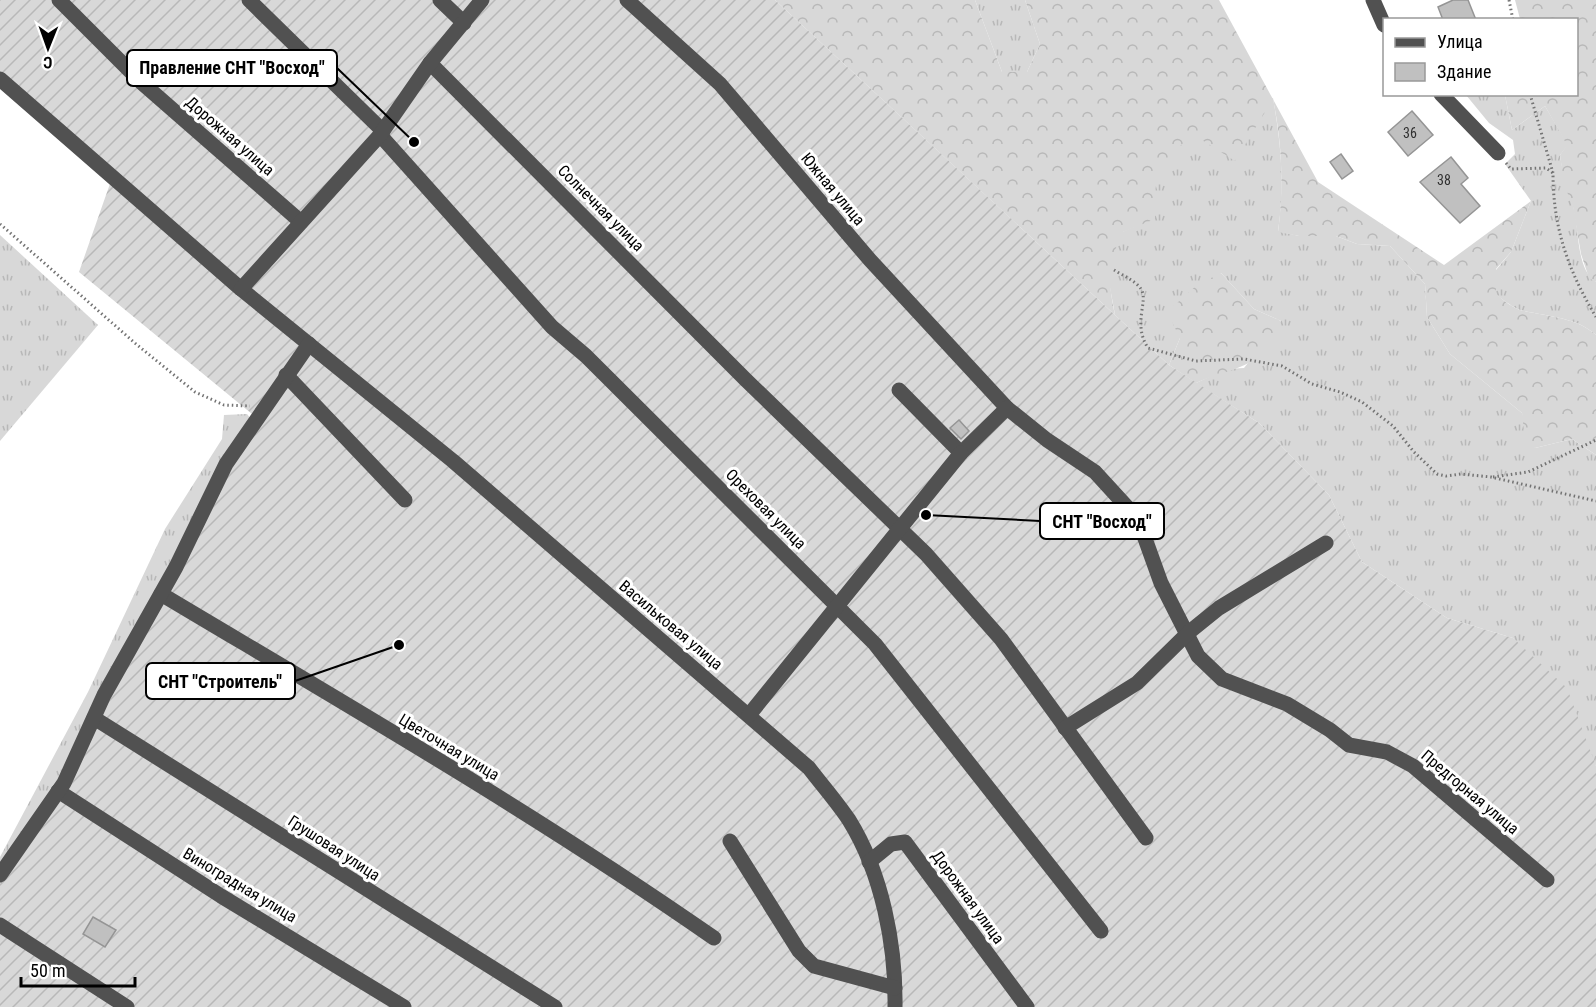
<svg xmlns="http://www.w3.org/2000/svg" width="1596" height="1007" font-family="'Roboto Condensed',sans-serif">
<style>
.grass{fill:url(#grass-tufts)}
.forest{fill:url(#forest-crowns)}
.garden{fill:url(#garden-furrows)}
.building{fill:#c0c0c0;stroke:#959595;stroke-width:1.5}
.lines{fill:none;stroke-linecap:round;stroke-linejoin:round}
.path{stroke:#737373;stroke-width:3;stroke-dasharray:1.5 3;stroke-linecap:butt}
.minor{stroke:#515151;stroke-width:15}
.labels{text-anchor:middle;dominant-baseline:central;stroke-width:6;stroke-linejoin:round;paint-order:stroke}
.number-label{font-size:14px;fill:#303030}
.street-label{font-size:16px;fill:#000;stroke:#fff}
.leader{fill:none;stroke:#000;stroke-width:2}
.callout-dot{fill:#000;stroke:#fff;stroke-width:2}
.callout{fill:#fff;stroke:#000;stroke-width:2}
.callout-label{font-size:18px;text-anchor:middle;font-weight:bold;fill:#000}
</style>
<defs>
<pattern id="grass-tufts" width="24" height="20" patternUnits="userSpaceOnUse" patternTransform="scale(1.5)"><rect width="24" height="20" fill="#d8d8d8"/><path d="M3 7l-1-3M5 7V3M7 7l1-3M15 17l-1-3M17 17v-4M19 17l1-3" fill="none" stroke="#b8b8b8"/></pattern>
<pattern id="forest-crowns" width="20" height="18" patternUnits="userSpaceOnUse" patternTransform="scale(1.5)"><rect width="20" height="18" fill="#d8d8d8"/><path d="M2 6a3 3 0 1 1 6 0M12 15a3 3 0 1 1 6 0" fill="none" stroke="#b8b8b8"/></pattern>
<pattern id="garden-furrows" width="10" height="10" patternUnits="userSpaceOnUse" patternTransform="scale(1.5)"><rect width="10" height="10" fill="#d8d8d8"/><path d="M-1 1l2-2M0 10L10 0M9 11l2-2" fill="none" stroke="#b8b8b8"/></pattern>
</defs>
<rect width="100%" height="100%" fill="#fff"/>
<g class="grass">
<polygon points="975,0 1025,0 1040,44 1027,72 1002,72"/>
<path d="M 1466,95 L 1505,95 L 1512,130 L 1545,106 L 1568,145 L 1560,155 C 1563,175 1567,187 1573,206 C 1580,228 1575,268 1596,282 L 1596,335 C 1577,317 1545,316 1520,310 C 1512,307 1504,300 1496,295 L 1496,270 L 1511,252 L 1531,201 L 1505,164 L 1515,154 L 1513,140 L 1489,123 Z"/>
<path d="M 1273,98 C 1281,143 1285,186 1278,231 L 1299,236 L 1336,236 L 1357,244 L 1390,246 L 1425,284 L 1427,317 L 1450,354 L 1522,413 L 1535,448 L 1572,439 L 1596,455 L 1596,766 L 1513,638 L 1447,618 L 1362,562 L 1329,495 L 1259,423 L 1196,383 L 1226,369 L 1244,368 L 1281,321 L 1254,309 L 1221,273 L 1180,338 L 1169,365 L 1115,315 L 1109,282 L 1111,256 L 1122,232 L 1154,218 C 1154,198 1153,172 1167,156 C 1188,130 1242,112 1273,98 Z"/>
<polygon points="0,235 98,325 0,441"/>
<polygon points="247,414 251,419 61,782 0,869 0,857 88,692 165,529 222,439 224,415"/>
</g>
<g class="forest">
<path d="M 775,0 L 975,0 L 1002,72 L 1027,72 L 1040,44 L 1025,0 L 1219,0 L 1318,182 L 1444,265 L 1531,201 L 1511,252 L 1496,269 L 1496,294 C 1503,300 1512,307 1520,310 C 1545,316 1577,317 1596,335 L 1596,455 L 1572,439 L 1535,448 L 1525,441 L 1522,413 L 1450,354 L 1427,317 L 1425,284 L 1390,246 L 1357,244 L 1336,236 L 1299,236 L 1278,232 C 1284,187 1282,143 1273,99 L 1235,161 L 1194,135 C 1157,162 1154,173 1155,219 L 1123,232 C 1107,264 1108,281 1115,315 Z"/>
<polygon points="1515,0 1596,0 1596,282 1589,278 1581,254 1573,207 1564,184 1560,155 1567,145 1545,106 1512,130 1505,95 1576,94 1576,20 1520,19"/>
<path d="M 1221,273 L 1254,309 L 1281,321 C 1264,370 1237,365 1196,383 L 1169,365 L 1180,338 L 1167,312 L 1197,285 Z"/>
</g>
<polygon class="garden" points="0,0 775,0 1169,365 1259,423 1329,495 1362,562 1447,618 1513,638 1567,688 1596,766 1596,1007 0,1007 0,875 64,783 257,418 79,272 112,178 0,79"/>
<g class="building">
<polygon points="1453,0 1468,0 1476,20 1443,20 1438,7"/>
<polygon points="1412,111 1433,135 1408,156 1388,132"/>
<polygon points="1341,154 1353,171 1342,179 1330,162"/>
<polygon points="1451,157 1468,178 1461,184 1480,206 1460,223 1420,182"/>
<polygon points="959,420 969,431 961,439 950,428"/>
<polygon points="93,917 116,930 105,947 83,934"/>
</g>
<g class="lines">
<g class="path">
<polyline points="1509,0 1513,20"/>
<polyline points="1530,94 1553,173"/>
<path d="M 1506,163 L 1511,169 L 1546,168 L 1553,173 C 1553,228 1568,270 1596,317"/>
<polyline points="0,224 136,344 195,392 224,405 250,406"/>
<path d="M 1114,270 C 1122,275 1136,281 1141,289 C 1149,301 1132,323 1148,348 L 1196,361 L 1244,359 L 1282,366 L 1312,384 L 1340,392 L 1362,402 L 1393,426 L 1414,452 L 1437,474 L 1446,476 L 1461,474 L 1491,477 L 1596,501"/>
<polyline points="1493,477 1528,472 1596,440"/>
</g>
<g class="minor">
<polyline points="59,0 141,82 301,222"/>
<polyline points="249,0 383,131"/>
<polyline points="440,0 464,23"/>
<polyline points="627,0 720,84 870,260 1007,408 1047,440 1095,472 1138,519 1161,583 1198,656 1222,679 1287,704 1330,730 1349,745 1387,752 1413,766 1547,880"/>
<polyline points="1373,0 1384,25"/>
<polyline points="430,63 746,380 926,554 1001,639 1146,838"/>
<path d="M 0,79 L 241,289 L 453,461 L 809,768 C 822,785 837,802 849,820 C 882,873 896,945 895,1007"/>
<polyline points="1441,94 1498,153"/>
<polyline points="380,135 552,327 586,356 875,644 1101,931"/>
<polyline points="241,289 380,135 430,63 482,0"/>
<polyline points="286,375 405,500"/>
<polyline points="899,390 961,453 1007,408"/>
<path d="M 161,594 C 347,705 536,814 714,938"/>
<polyline points="749,715 961,453"/>
<polyline points="94,718 555,1007"/>
<polyline points="1065,728 1137,683 1188,633 1219,608 1326,543"/>
<polyline points="58,791 221,896 404,1007"/>
<polyline points="730,841 799,951 814,966 895,988"/>
<polyline points="869,862 891,844 905,842 1027,1007"/>
<polyline points="0,875 64,783 104,695 176,567 226,464 309,344"/>
<polyline points="0,925 127,1007"/>
</g>
</g>
<g class="labels">
<g class="number-label">
<text x="1410" y="133">36</text>
<text x="1444" y="180">38</text>
</g>
<g class="street-label">
<text transform="translate(230 136) rotate(41)">Дорожная улица</text>
<text transform="translate(833 189) rotate(50)">Южная улица</text>
<text transform="translate(601 208) rotate(45)">Солнечная улица</text>
<text transform="translate(766 509) rotate(45)">Ореховая улица</text>
<text transform="translate(671 625) rotate(40)">Васильковая улица</text>
<text transform="translate(449 747) rotate(31)">Цветочная улица</text>
<text transform="translate(1470 792) rotate(40)">Предгорная улица</text>
<text transform="translate(334 848) rotate(33)">Грушовая улица</text>
<text transform="translate(240 885) rotate(31)">Виноградная улица</text>
<text transform="translate(968 897) rotate(54)">Дорожная улица</text>
</g>
</g>
<path class="leader" d="M414 142L337 68M926 515L1040 521M399 645L295 681"/>
<g class="callout-dot">
<circle cx="414" cy="142" r="6"/>
<circle cx="926" cy="515" r="6"/>
<circle cx="399" cy="645" r="6"/>
</g>
<g class="callout">
<rect x="127" y="50" width="210" height="36" rx="6"/>
<rect x="1040" y="503" width="124" height="36" rx="6"/>
<rect x="146" y="663" width="149" height="36" rx="6"/>
</g>
<g class="callout-label">
<text x="232" y="74">Правление СНТ "Восход"</text>
<text x="1102" y="528">СНТ "Восход"</text>
<text x="220" y="688">СНТ "Строитель"</text>
</g>
<rect x="1383" y="18" width="195" height="78" fill="#ffffff" stroke="#999999" stroke-width="1.5"/>
<rect x="1395" y="38" width="30" height="9" fill="#515151" stroke="#999999" stroke-width="1.5"/>
<text x="1437" y="48" font-size="18" fill="#000000">Улица</text>
<rect x="1395" y="63" width="30" height="18" fill="#c0c0c0" stroke="#999999" stroke-width="1.5"/>
<text x="1437" y="78" font-size="18" fill="#000000">Здание</text>
<g transform="translate(48 48) rotate(181)" stroke="#ffffff" stroke-width="4.5" paint-order="stroke">
<path d="M0-4.5L10 22L0 15L-10 22Z" fill="#000000"/>
<text y="-9" font-size="16" font-weight="bold" text-anchor="middle" fill="#000000">С</text>
</g>
<path d="M21 977v9h114v-9" fill="none" stroke="#000000" stroke-width="3"/>
<text x="30" y="977" font-size="18" fill="#000000" stroke="#ffffff" stroke-width="4.5" paint-order="stroke">50 m</text>
</svg>
